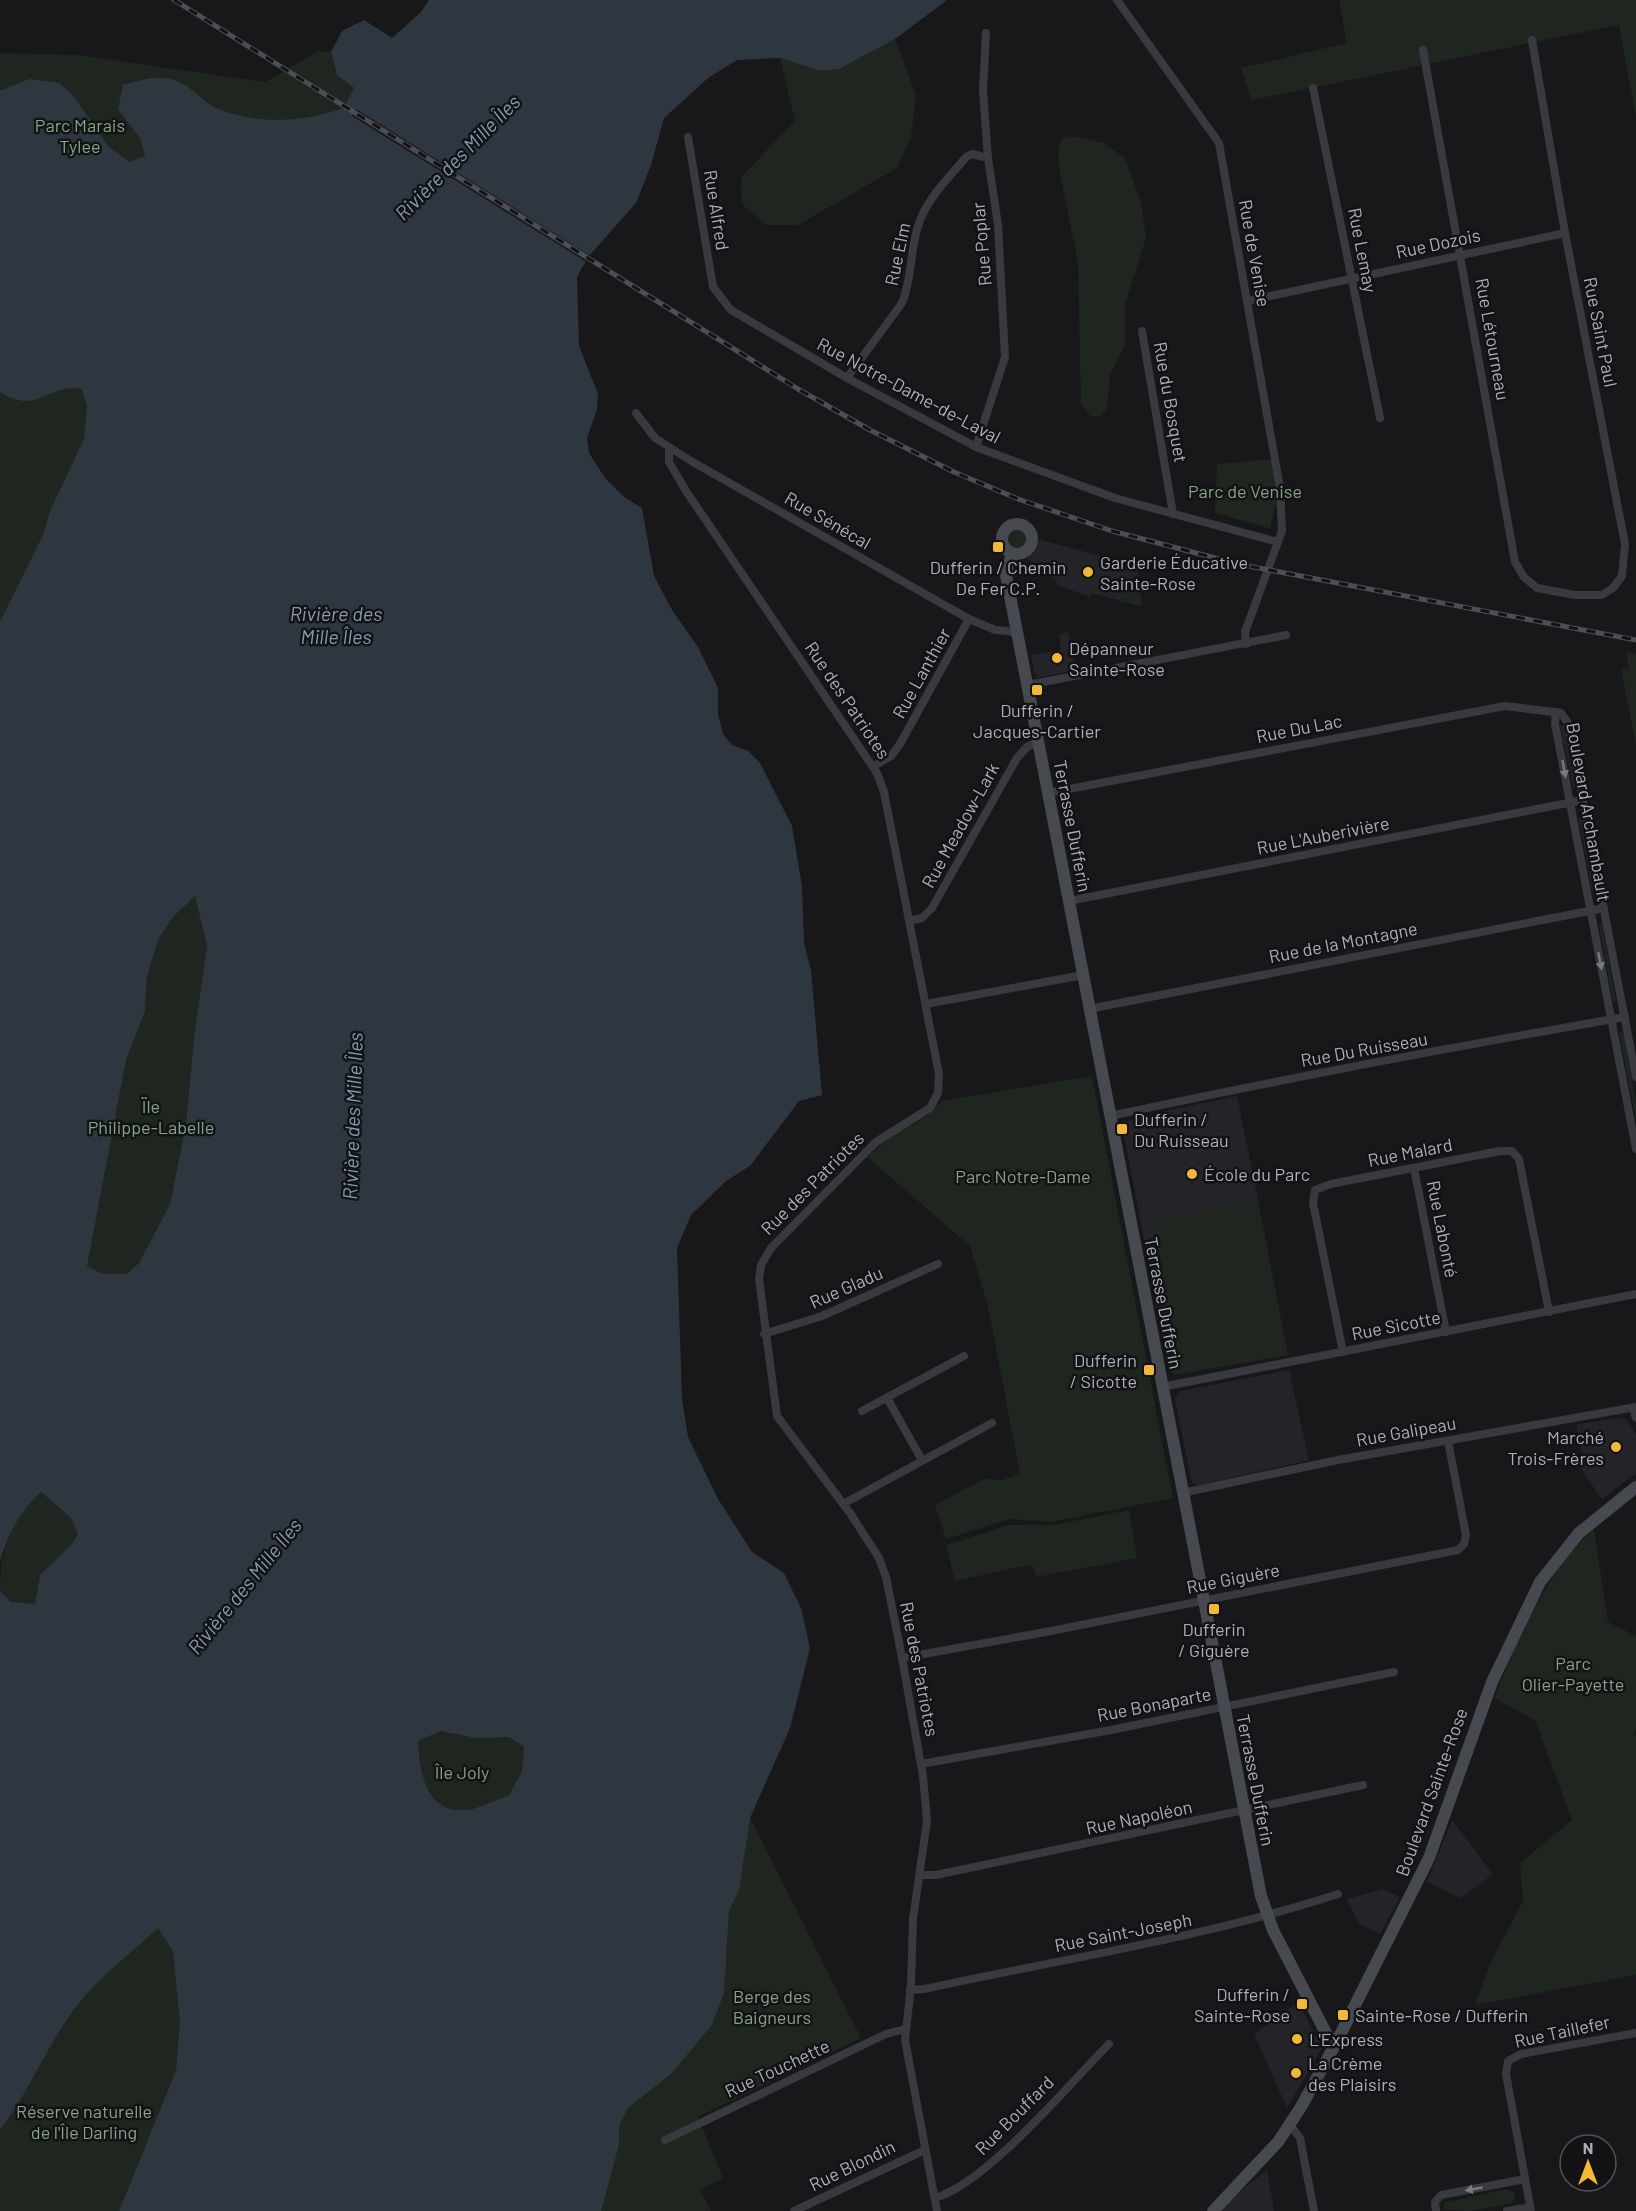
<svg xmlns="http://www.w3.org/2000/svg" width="1636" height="2211" font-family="Barlow,sans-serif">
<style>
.built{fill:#242428}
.green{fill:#1e261f}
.water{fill:#2e373f;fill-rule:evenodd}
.pier{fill:#18181b}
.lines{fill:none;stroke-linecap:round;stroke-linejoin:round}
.street{stroke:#393a40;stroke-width:8}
.secondary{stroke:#474950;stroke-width:12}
.rail-casing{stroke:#4c4e55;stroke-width:5}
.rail{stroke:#131316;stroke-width:3;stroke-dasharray:9;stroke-linecap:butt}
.oneway{fill:#787a83}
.poi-dot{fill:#f3b838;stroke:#131316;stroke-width:2}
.labels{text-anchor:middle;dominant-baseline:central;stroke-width:5;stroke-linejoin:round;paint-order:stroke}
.park-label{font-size:18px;fill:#82a585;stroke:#131316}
.street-label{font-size:18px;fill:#abafba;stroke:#131316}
.poi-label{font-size:18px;fill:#abafba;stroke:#131316;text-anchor:start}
.water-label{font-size:20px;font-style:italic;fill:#829cb5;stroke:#131316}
</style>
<rect width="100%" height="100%" fill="#18181b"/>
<g class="built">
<polygon points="1038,539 1137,566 1142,606 1091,593 1091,597 1056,585 1057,580 1030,570 1033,562 1027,559 1035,551"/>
<polygon points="1068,632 1076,670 1036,678 1031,655 1061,650 1059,634"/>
<polygon points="1237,1096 1258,1200 1166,1219 1159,1224 1146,1249 1122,1124 1138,1117"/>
<polygon points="1289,1370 1309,1460 1199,1485 1192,1483 1175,1399 1178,1393 1185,1390"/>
<polygon points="1621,1418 1627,1420 1636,1435 1636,1473 1602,1499 1578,1465 1584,1462 1576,1424"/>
<polygon points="1452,1820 1493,1874 1461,1898 1427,1882"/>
<polygon points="1383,1889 1400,1897 1380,1934 1359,1924 1347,1899"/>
<polygon points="1298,2002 1322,2048 1287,2108 1254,2034"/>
<polygon points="1267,2170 1274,2211 1217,2211 1221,2207"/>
</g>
<g class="green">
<polygon points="1339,0 1636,0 1636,118 1619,25 1251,100 1241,68 1347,43"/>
<polygon points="895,39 916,95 911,137 897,168 798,225 765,225 742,204 741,177 795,121 780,58 820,71 839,69"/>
<path d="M 319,51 L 331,52 L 337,75 L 354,88 C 351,95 348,104 343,109 C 331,120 278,120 260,120 L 96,443 L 0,659 L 0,53 L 78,55 L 265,82 Z"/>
<polygon points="1070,136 1104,143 1125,158 1141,203 1146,238 1125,305 1125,344 1110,375 1107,408 1100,416 1091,417 1081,404 1078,262 1060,174 1058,149 1062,138"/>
<polygon points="1275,459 1280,488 1270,528 1215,513 1217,464"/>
<circle cx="1017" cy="539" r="9"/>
<polygon points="1108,558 1137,566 1142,606 1119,601 1121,596 1124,597 1131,572 1115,565 1107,565"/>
<polygon points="1626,652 1636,654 1636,747 1621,668 1629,669"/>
<polygon points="1560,725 1564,725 1576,787 1573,788"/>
<polygon points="1582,818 1596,894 1593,895 1579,819"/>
<polygon points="195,896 207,946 194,1037 186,1124 170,1204 139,1263 127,1274 103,1274 86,1266 126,1060 145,1011 147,977 158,940 173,917"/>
<polygon points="1602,924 1616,1001 1613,1002 1599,925"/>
<polygon points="1623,1032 1636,1102 1636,1121 1619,1033"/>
<polygon points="1092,1076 1173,1498 1050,1522 1009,1519 946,1539 935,1505 984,1479 1002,1480 1020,1474 988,1306 970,1246 867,1157 888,1139 927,1116 942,1101"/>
<polygon points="1258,1200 1288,1355 1175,1375 1170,1372 1146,1249 1159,1224 1166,1219"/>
<path d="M 41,1492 L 70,1517 L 78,1534 L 71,1545 L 40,1575 L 35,1604 L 11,1602 L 0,1591 C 0,1548 9,1521 41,1492 Z"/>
<polygon points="1129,1510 1137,1558 1036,1577 1032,1564 955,1581 946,1545 1008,1525 1053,1525"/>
<path d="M 1594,1529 L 1608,1622 L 1636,1636 L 1636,1729 L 1633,1734 L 1636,1735 L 1636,1975 L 1475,2005 L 1490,1964 L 1523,1901 L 1520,1863 L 1572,1820 L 1535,1720 L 1494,1698 C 1517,1639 1546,1572 1594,1529 Z"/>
<path d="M 458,1678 L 524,1747 L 522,1771 L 509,1795 C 496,1799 478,1810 465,1810 C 425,1812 420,1770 418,1741 L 441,1731 Z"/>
<polygon points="750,1818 861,2038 698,2117 723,2178 700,2190 711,2211 546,2211 722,1879"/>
<polygon points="159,1908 191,1939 197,2025 135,2211 0,2211 0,2104 60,2003"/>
<polygon points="1508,2189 1516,2194 1513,2195 1516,2196 1512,2203 1470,2211 1442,2209 1446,2202"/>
</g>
<path class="water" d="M 429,0 L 947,0 L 895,39 L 839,69 L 820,71 L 780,58 L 737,60 L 708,78 L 664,118 L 651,165 L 636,203 L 588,257 L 577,277 L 579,346 L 598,394 L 597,409 L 587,438 L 589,453 L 605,478 L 624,497 L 642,508 L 654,576 L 672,610 L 698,647 L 718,688 L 718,714 L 723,734 L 732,745 L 748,751 L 760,763 L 792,826 L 802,887 L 804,943 L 811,971 L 822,1095 L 799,1101 L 750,1166 L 726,1181 L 691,1215 L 677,1248 L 682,1399 L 688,1437 L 718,1499 L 752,1552 L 784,1573 L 801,1608 L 810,1648 L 790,1728 L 750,1818 L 739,1890 L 729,1910 L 724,1993 L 712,2025 L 671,2074 L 628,2108 L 619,2126 L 619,2145 L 601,2211 L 119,2211 L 176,2071 L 180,2022 L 173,1951 L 158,1928 C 129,1955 95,1980 72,2012 C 45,2050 28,2093 0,2130 L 0,1591 L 11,1602 L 35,1604 L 40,1575 L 71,1545 L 78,1534 L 70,1517 L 41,1492 C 20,1512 8,1533 0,1561 L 0,622 L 43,535 L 50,511 L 84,439 L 87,407 L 82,389 C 57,383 40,406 18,400 C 12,399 5,395 0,392 L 0,91 L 29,79 L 59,83 L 72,94 L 109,147 L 130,162 L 145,156 L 141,140 L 118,109 L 123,85 C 149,78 168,71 192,90 C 200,96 209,106 218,109 C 261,125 302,122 344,108 L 354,88 L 337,75 L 331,52 L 342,31 L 364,20 L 392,38 L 421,12 ZM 195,896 L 207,946 L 194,1037 L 186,1124 L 170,1204 L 139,1263 L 127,1274 L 103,1274 L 87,1266 L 126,1060 L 145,1011 L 147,977 L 158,940 L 173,917 ZM 441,1731 L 476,1738 L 509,1737 L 524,1747 L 522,1771 L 509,1795 C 496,1799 478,1810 464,1810 C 425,1812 420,1771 418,1741 Z"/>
<polygon class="pier" points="356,109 592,257 588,263 352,116"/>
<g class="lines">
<g class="street">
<polyline points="1117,0 1219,143 1280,488 1282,531 1245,632 1246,644"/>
<polyline points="1423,50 1515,562 1524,577 1537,588 1575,595 1602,595 1613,588 1622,576 1625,544 1565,233 1532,40"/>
<polyline points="1313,88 1380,418"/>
<polyline points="688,137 713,287 731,310 847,378 976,447 1115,498 1278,542"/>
<polyline points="1247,301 1565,233"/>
<polyline points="1142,331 1173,514"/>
<path d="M 847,378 L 902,303 C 912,279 910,251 918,226 C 926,199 949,178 966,157 L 972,154 L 988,158"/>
<polyline points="636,413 655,438 691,461 969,619 995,630 1017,632"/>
<polyline points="976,447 1005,357 998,225 988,158 983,91 986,33"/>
<polyline points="669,448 669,462 686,491 877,773 884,792 939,1074 938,1093 930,1108 876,1142 771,1248 761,1265 759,1279 777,1416 850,1513 879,1558 886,1577 902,1658 923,1776 927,1821 913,1919 911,1985 905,2040 937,2211"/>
<polyline points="1028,685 1286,635"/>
<polyline points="1556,712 1555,724 1636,1149"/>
<polyline points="874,766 891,756 900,744 969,619"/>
<polyline points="1048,793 1505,706 1561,713 1568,723 1636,1077"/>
<polyline points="1069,901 1583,800"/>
<polyline points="909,921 922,918 932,908 1017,758 1027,747 1038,742"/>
<polyline points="926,1004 1083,975"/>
<polyline points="1089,1009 1604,908"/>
<path d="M 1110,1116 C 1281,1079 1453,1047 1625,1017"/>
<polyline points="1414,1168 1446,1332"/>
<polyline points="764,1334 822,1316 938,1264"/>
<polyline points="1343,1352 1313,1203 1315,1190 1331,1184 1500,1151 1512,1151 1519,1159 1549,1312"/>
<polyline points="1162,1387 1636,1294"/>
<polyline points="887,1398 922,1460"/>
<polyline points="1633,1408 1636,1418"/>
<polyline points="862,1411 964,1356"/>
<polyline points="1182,1493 1338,1460 1636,1407"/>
<polyline points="843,1504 992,1423"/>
<polyline points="902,1658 1051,1631 1458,1550 1464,1544 1466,1535 1448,1441"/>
<polyline points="921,1764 1111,1730 1394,1672"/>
<polyline points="921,1875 936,1875 1363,1785"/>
<path d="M 910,1990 L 924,1989 C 1063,1959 1203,1938 1338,1894"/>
<polyline points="1290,2125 1300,2138 1314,2211"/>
<polyline points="665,2140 886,2034 905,2029"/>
<path d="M 935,2198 C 987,2183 1068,2085 1109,2044"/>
<polyline points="794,2211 925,2150"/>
<polyline points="1436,2211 1435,2202 1441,2195 1525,2179"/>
<polyline points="1507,2211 1530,2207"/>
<polyline points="1531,2211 1506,2074 1508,2061 1521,2054 1636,2033"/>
</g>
<g class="secondary">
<circle cx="1017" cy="539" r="15"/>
<polyline points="1012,553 1006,575 1261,1896 1273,1930 1327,2035 1335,2045"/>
<polyline points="1213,2211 1278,2142 1301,2107 1335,2045 1429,1858 1492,1682 1540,1582 1579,1533 1636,1487"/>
</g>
<defs>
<polyline id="rail" points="174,0 798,389 870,430 954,472 1018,499 1112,531 1238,564 1636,640"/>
</defs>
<use href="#rail" class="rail-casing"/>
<use href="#rail" class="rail"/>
</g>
<defs><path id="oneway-solid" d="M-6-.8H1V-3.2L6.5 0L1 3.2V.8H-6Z" transform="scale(1.5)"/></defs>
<g class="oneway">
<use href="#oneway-solid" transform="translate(1564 769) rotate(80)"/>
<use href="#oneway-solid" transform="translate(1600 961) rotate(79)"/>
<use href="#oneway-solid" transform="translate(1474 2189) rotate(170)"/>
</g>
<g class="poi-dot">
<rect x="992" y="541" width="12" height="12" rx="3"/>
<circle cx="1088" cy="572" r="6"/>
<circle cx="1057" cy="658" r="6"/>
<rect x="1031" y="684" width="12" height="12" rx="3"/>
<rect x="1116" y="1123" width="12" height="12" rx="3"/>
<circle cx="1192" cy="1174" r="6"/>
<rect x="1143" y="1364" width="12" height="12" rx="3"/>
<circle cx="1616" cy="1447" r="6"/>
<rect x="1208" y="1603" width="12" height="12" rx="3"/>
<rect x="1296" y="1998" width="12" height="12" rx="3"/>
<rect x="1337" y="2009" width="12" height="12" rx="3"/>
<circle cx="1297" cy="2039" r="6"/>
<circle cx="1296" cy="2073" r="6"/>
</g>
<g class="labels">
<g class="park-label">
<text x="80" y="125">Parc Marais<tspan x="80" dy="21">Tylee</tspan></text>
<text x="1245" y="491">Parc de Venise</text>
<text x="151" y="1106">Ïle<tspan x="151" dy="21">Philippe-Labelle</tspan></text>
<text x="1023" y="1176">Parc Notre-Dame</text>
<text x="1573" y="1663">Parc<tspan x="1573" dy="21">Olier-Payette</tspan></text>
<text x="462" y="1772">Île Joly</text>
<text x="772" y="1996">Berge des<tspan x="772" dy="21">Baigneurs</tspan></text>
<text x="84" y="2111">Réserve naturelle<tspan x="84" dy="21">de l'Île Darling</tspan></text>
</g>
<g class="street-label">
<text transform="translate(717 210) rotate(81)">Rue Alfred</text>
<text transform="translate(1438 243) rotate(-12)">Rue Dozois</text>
<text transform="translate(981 244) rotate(-95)">Rue Poplar</text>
<text transform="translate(1363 250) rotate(79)">Rue Lemay</text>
<text transform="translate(1255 253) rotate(80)">Rue de Venise</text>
<text transform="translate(897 254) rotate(-78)">Rue Elm</text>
<text transform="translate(1601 332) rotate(79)">Rue Saint Paul</text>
<text transform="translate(1493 339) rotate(80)">Rue Létourneau</text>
<text transform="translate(909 390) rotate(28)">Rue Notre-Dame-de-Laval</text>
<text transform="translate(1171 402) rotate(80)">Rue du Bosquet</text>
<text transform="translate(828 520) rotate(30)">Rue Sénécal</text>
<text transform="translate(921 673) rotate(-61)">Rue Lanthier</text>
<text transform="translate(848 700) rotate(56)">Rue des Patriotes</text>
<text transform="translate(1299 728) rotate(-11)">Rue Du Lac</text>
<text transform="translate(1589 812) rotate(80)">Boulevard Archambault</text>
<text transform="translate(960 825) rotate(-61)">Rue Meadow-Lark</text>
<text transform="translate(1073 826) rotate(79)">Terrasse Dufferin</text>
<text transform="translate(1323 835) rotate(-11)">Rue L'Auberivière</text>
<text transform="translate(1343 942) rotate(-11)">Rue de la Montagne</text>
<text transform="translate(1364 1049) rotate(-10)">Rue Du Ruisseau</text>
<text transform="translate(1410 1152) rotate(-11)">Rue Malard</text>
<text transform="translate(812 1183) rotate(-45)">Rue des Patriotes</text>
<text transform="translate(1443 1229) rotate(79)">Rue Labonté</text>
<text transform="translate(846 1287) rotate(-24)">Rue Gladu</text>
<text transform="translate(1164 1303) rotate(79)">Terrasse Dufferin</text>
<text transform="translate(1396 1325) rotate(-11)">Rue Sicotte</text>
<text transform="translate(1406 1431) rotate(-10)">Rue Galipeau</text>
<text transform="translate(1233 1578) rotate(-11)">Rue Giguère</text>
<text transform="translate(920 1669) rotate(79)">Rue des Patriotes</text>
<text transform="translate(1154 1704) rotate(-11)">Rue Bonaparte</text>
<text transform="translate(1256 1780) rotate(79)">Terrasse Dufferin</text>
<text transform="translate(1431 1792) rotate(-70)">Boulevard Sainte-Rose</text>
<text transform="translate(1139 1817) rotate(-12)">Rue Napoléon</text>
<text transform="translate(1123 1932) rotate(-11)">Rue Saint-Joseph</text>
<text transform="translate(1562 2031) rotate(-12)">Rue Taillefer</text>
<text transform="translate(777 2068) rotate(-25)">Rue Touchette</text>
<text transform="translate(1014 2115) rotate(-45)">Rue Bouffard</text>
<text transform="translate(852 2165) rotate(-26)">Rue Blondin</text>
</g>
<g class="poi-label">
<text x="1100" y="562">Garderie Éducative<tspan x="1100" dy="21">Sainte-Rose</tspan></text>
<text x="998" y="567" text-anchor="middle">Dufferin / Chemin<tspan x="998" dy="21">De Fer C.P.</tspan></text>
<text x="1069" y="648">Dépanneur<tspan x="1069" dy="21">Sainte-Rose</tspan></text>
<text x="1037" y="710" text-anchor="middle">Dufferin /<tspan x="1037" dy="21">Jacques-Cartier</tspan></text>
<text x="1134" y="1119">Dufferin /<tspan x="1134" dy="21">Du Ruisseau</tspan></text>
<text x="1204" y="1174">École du Parc</text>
<text x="1137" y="1360" text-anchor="end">Dufferin<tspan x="1137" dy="21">/ Sicotte</tspan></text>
<text x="1604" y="1437" text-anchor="end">Marché<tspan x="1604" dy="21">Trois-Frères</tspan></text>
<text x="1214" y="1629" text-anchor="middle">Dufferin<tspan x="1214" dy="21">/ Giguère</tspan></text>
<text x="1290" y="1994" text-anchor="end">Dufferin /<tspan x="1290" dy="21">Sainte-Rose</tspan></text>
<text x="1355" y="2015">Sainte-Rose / Dufferin</text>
<text x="1309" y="2039">L'Express</text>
<text x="1308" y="2063">La Crème<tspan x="1308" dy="21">des Plaisirs</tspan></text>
</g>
<g class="water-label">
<text transform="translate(457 157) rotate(-45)">Rivière des Mille Îles</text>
<text x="336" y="613">Rivière des<tspan x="336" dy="23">Mille Îles</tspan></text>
<text transform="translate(352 1116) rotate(-88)">Rivière des Mille Îles</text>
<text transform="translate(244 1586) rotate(-51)">Rivière des Mille Îles</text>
</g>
</g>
<g transform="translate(1588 2163)"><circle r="28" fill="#131316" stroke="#505158" stroke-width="1.5"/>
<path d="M0-4.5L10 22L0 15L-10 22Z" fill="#f3b838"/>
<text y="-9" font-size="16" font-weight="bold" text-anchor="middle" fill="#abafba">N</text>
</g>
</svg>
